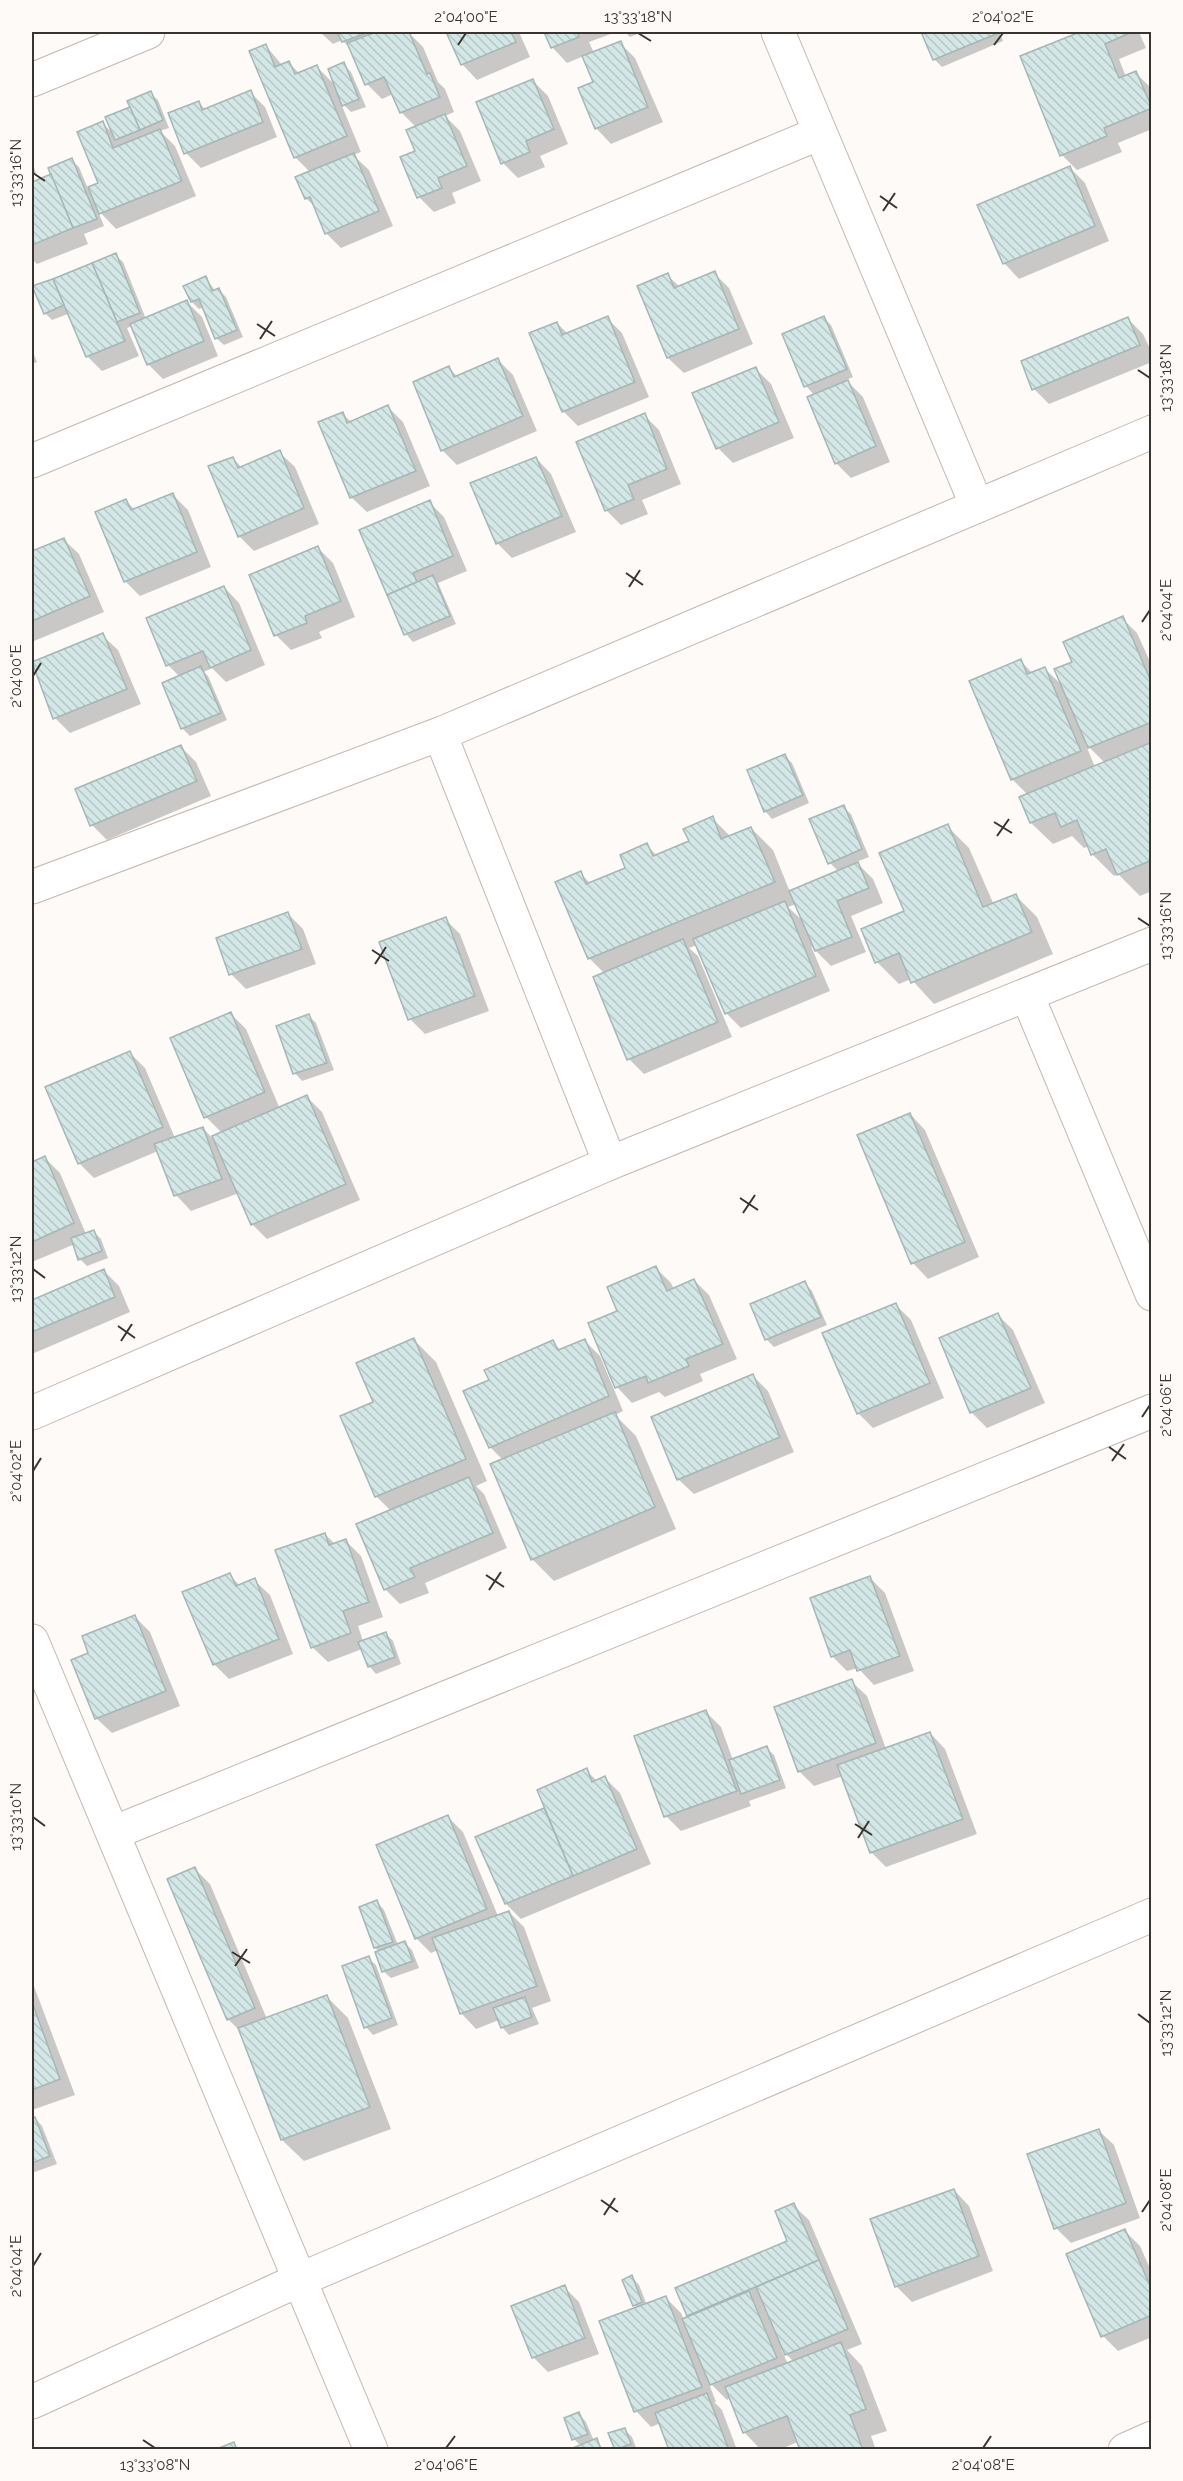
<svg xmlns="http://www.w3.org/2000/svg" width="1183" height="2481" font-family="Raleway,sans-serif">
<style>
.shadow{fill:#0003;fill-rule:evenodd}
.building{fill:url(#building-back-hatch);stroke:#a4b7b6;stroke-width:1.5}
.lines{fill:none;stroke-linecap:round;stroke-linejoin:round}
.minor-casing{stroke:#c6b7ae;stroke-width:35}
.minor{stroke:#fff;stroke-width:33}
.ticks{fill:none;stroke:#3a3430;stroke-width:2}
.neatline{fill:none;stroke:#3a3430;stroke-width:2}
.ticks-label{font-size:15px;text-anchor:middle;fill:#3a3430}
</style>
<defs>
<pattern id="building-back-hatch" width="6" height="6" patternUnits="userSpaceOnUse" patternTransform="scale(1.5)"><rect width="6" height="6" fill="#d3e7e6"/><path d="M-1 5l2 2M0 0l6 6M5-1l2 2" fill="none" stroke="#b6c7c6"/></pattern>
</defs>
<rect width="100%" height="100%" fill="#fdfaf8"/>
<g class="shadow">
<polygon points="320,32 408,32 423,47 438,82 445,89 454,112 445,116 460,131 481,181 452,193 456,203 434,212 419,197 416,127 401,112 393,94 382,99 367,84 352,50 342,40 333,44"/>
<polygon points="448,32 519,32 530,57 477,80 462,64"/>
<polygon points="546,32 616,32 589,42 594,53 620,43 635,58 663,122 611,144 596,128 595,83 584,56 567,63 552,47"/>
<polygon points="625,32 643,32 630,37"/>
<polygon points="922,32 999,32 1003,41 942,67 934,59"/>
<polygon points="1084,32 1139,32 1146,48 1119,59 1126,77 1136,73 1151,88 1152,129 1118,143 1122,152 1077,170 1062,155 1021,57"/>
<polygon points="266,46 282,65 289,63 300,74 317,67 336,86 343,64 351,72 366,107 351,112 340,101 361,152 353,155 369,170 393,226 341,248 326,233 315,207 306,198 310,172 295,157"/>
<polygon points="533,81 548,96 568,144 540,156 545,167 518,178 503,163"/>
<polygon points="250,92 265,107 277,137 201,168 186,153 199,103 206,110"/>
<polygon points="150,93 158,100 169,128 160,131 175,146 196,196 116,229 97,209 104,226 84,234 88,244 37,264 32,259 32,184 53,175 71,160 79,167 88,189 100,184 102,123 114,134 132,108"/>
<polygon points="32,162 36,173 32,174"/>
<polygon points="1070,168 1085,183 1109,241 1019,279 1004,263"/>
<polygon points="115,255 123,262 146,319 187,302 202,317 218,356 163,379 148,364 132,326 127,328 139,356 102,371 87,356 68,314 52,320 45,313 53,280 57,285 55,279"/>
<polygon points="714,273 729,288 753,344 684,373 668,358 639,287 667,275 680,287"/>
<polygon points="206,278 216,292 219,290 226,297 243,337 224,345 216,338 204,307 199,309 192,302"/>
<polygon points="607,318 622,333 649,397 578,426 563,411 557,323 568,334"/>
<polygon points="824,318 831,325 853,377 846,380 863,397 890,462 851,478 836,463 815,396 806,386"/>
<polygon points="1128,319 1143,334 1152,353 1152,362 1049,404 1034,389"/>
<polygon points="32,350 37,362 32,364"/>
<polygon points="498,360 513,375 537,431 457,465 442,450 449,368 458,377"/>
<polygon points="756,369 771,384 794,438 733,463 718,448"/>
<polygon points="388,407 403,422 430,486 367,512 351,497 343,414 351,422"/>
<polygon points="644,415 659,430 681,484 642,500 648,514 621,525 606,510"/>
<polygon points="279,452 295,467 319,524 254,551 239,536 233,458 242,468"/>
<polygon points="536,458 551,474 576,532 512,558 497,543"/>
<polygon points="173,495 188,510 211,567 140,596 125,581 126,501 135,510"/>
<polygon points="429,502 444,517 467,571 438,583 456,624 413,642 406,634 361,531"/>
<polygon points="63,539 79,554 104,612 34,641 32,639 32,552"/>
<polygon points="318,548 333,563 355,617 319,632 322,638 291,650 276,635"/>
<polygon points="224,587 239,603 265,665 226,682 212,668 204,672 208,676 227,720 190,736 183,729 164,684 180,677 168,665"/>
<path d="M 1122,618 L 1137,633 L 1152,666 L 1152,891 L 1140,896 L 1118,874 L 1114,876 L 1092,854 L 1089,846 L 1084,848 L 1072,836 L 1053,844 L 1031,823 L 1021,798 L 1028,795 L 1012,779 L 1021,661 L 1033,674 L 1045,669 L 1064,687 L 1074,663 ZM 1085,743 L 1105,763 L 1095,767 Z"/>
<polygon points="102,635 118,650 141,704 70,733 55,718 32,664"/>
<polygon points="180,746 196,762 211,796 107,840 92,825"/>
<polygon points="784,755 792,763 809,803 772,819 765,811"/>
<path d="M 843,807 L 851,814 L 869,857 L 856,862 L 873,879 L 883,903 L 851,916 L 866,952 L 831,966 L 811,946 L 830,991 L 741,1028 L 726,1013 L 697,945 L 689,948 L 698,956 L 732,1037 L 644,1074 L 629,1059 L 605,974 L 589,958 L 557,883 L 580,873 L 591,884 L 627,868 L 647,845 L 657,856 L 691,841 L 712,818 L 731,837 L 751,828 L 773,850 L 790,892 L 839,872 L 830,863 ZM 796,904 L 804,922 L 788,907 Z"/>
<polygon points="947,826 969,848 994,905 1015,895 1037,917 1053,954 934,1004 911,979 899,984 877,962 906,912"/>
<polygon points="288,914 303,929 316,964 246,989 231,974"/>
<polygon points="445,919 460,934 489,1011 425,1034 410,1019"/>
<polygon points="231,1014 246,1029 280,1109 307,1097 322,1112 360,1200 267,1239 252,1224 239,1193 191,1211 176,1195 158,1151 94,1178 79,1163 130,1053 145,1068 175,1138 203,1128 216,1142 222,1133 206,1117"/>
<polygon points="309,1016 316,1023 334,1070 302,1081 295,1073 278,1027"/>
<polygon points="910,1114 925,1130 979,1257 928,1279 913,1263 859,1136"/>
<polygon points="45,1158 60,1173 86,1234 94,1232 101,1239 108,1258 87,1266 80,1259 75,1244 32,1262 32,1164"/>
<polygon points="656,1268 671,1283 674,1289 694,1280 709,1295 737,1359 700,1374 703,1381 665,1397 659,1392 632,1403 617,1387 590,1324 619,1312"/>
<polygon points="104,1271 119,1286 130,1312 32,1354 32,1301"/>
<polygon points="805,1283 812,1291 827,1325 774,1347 767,1340 752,1305"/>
<polygon points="896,1305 911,1320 944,1398 873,1428 858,1413"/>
<polygon points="998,1315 1013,1330 1045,1403 987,1428 971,1412 941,1339"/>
<polygon points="414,1340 436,1362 487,1481 476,1486 484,1494 507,1548 425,1583 429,1593 400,1604 385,1589 391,1511 376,1496 375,1403"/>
<polygon points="585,1341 600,1356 623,1411 615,1415 636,1436 676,1529 554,1581 532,1559 503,1460 490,1447 491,1381 553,1342 561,1351"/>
<polygon points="753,1376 768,1391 794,1452 694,1494 678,1479"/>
<polygon points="325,1534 335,1544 346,1541 361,1556 383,1617 358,1626 363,1641 385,1633 393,1641 401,1664 376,1674 369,1666 362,1649 328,1662 312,1647"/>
<polygon points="230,1575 240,1586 254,1580 270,1595 293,1654 229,1679 214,1664"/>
<polygon points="870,1578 885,1593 914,1671 874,1685 858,1668 847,1671 832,1656"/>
<polygon points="135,1617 150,1632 180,1706 112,1733 96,1718 90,1654"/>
<polygon points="851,1681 867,1696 886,1749 930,1733 945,1749 977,1834 886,1867 871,1852 843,1776 814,1786 799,1771"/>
<polygon points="706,1712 721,1727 733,1760 767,1748 774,1755 786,1788 749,1801 751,1806 681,1831 666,1816"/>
<polygon points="586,1770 597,1781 605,1778 620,1793 651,1864 521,1919 506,1904 477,1838 546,1808"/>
<polygon points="448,1817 463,1832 498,1916 509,1912 524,1927 551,2001 532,2008 539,2024 509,2035 502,2027 499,2020 476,2029 461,2013 438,1950 431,1953 416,1938"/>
<polygon points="195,1869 210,1884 267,2019 327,1997 348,2018 391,2129 304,2161 282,2140 242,2033 228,2019"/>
<polygon points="377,1902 384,1910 398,1945 405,1943 412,1950 419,1968 391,1978 383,1971 380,1952 375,1948"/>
<polygon points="368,1958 376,1965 398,2025 373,2035 366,2027"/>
<polygon points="32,1981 75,2095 32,2110"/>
<polygon points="35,2118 42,2126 57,2164 32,2173 32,2120"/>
<polygon points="1098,2130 1114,2145 1140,2218 1071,2243 1056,2228"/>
<polygon points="954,2190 969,2206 993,2271 912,2302 896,2286"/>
<path d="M 793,2205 L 809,2220 L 862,2344 L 847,2350 L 862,2366 L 887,2431 L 871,2436 L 876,2450 L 801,2450 L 798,2442 L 778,2450 L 761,2450 L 744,2432 L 731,2398 L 727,2400 L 708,2381 L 716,2402 L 714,2402 L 722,2410 L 737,2450 L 671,2450 L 661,2423 L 651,2427 L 636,2411 L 637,2308 L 634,2305 L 632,2277 L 639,2285 L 647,2305 L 666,2298 L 681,2313 L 684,2320 L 689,2317 L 677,2288 L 789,2242 ZM 781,2349 L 794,2362 L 788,2364 Z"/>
<polygon points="1125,2231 1140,2246 1152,2273 1152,2337 1118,2351 1103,2336"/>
<polygon points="564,2287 579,2302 599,2354 548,2372 533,2357"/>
<polygon points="579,2414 586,2422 594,2441 596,2440 604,2450 578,2450 581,2446 574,2439"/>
<polygon points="624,2429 632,2437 637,2450 616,2450"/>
</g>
<g class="building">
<polygon points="337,32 369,32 342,42"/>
<polygon points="376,32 398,32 399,33 409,32 427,74 430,73 440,97 400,113 384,77 365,85 347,43"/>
<polygon points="446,32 511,32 516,42 461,65"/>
<polygon points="544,32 577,32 579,37 551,48"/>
<polygon points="921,32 995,32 996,34 933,60"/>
<polygon points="1080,32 1132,32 1105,44 1119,78 1136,71 1152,108 1104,128 1107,136 1060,156 1020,56"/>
<polygon points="621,41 648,107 595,129 578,88 593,82 582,56"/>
<polygon points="266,44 275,67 289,61 295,74 317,65 347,136 294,158 249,51"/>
<polygon points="344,62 359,99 342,106 328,69"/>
<polygon points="533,79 554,129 526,141 530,152 501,164 476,102"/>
<polygon points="251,90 263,122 184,154 168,113 199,101 202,110"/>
<polygon points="151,91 163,120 140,130 127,101"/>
<polygon points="130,107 140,130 115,140 105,117"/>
<polygon points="445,114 467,166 438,178 442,188 417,198 400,157 415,151 406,130"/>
<polygon points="103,121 113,148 160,129 182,181 99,214 88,187 98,183 77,132"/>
<polygon points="354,153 379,211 325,234 310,197 305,199 295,177"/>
<polygon points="72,158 97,219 73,228 48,168"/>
<polygon points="1070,166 1095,226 1003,264 977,205"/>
<polygon points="51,174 73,228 32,245 32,182"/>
<polygon points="116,253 140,313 117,322 92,263"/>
<polygon points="92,263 125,341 86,357 53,279"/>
<polygon points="715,271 739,329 667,358 637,286 668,273 674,288"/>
<polygon points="206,276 212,291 219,288 237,330 215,339 199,299 191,302 183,286"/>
<polygon points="53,279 64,305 44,314 32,286"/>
<polygon points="187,300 204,341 147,365 130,324"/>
<polygon points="608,316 635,382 562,412 529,333 557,322 562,335"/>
<polygon points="824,316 847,369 804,387 782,334"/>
<polygon points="1128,317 1140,345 1032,390 1021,361"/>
<polygon points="498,358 523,416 441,451 413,382 449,366 454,377"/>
<polygon points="756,367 779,422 716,449 692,393"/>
<polygon points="848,380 876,446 835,464 807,397"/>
<polygon points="388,405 416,471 350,498 318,422 343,412 347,423"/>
<polygon points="645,413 667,469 628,485 634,499 605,511 576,442"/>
<polygon points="280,450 304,508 238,537 208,466 233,457 238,468"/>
<polygon points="536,457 562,516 496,544 470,483"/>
<polygon points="173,493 197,552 124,582 95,512 126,499 131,510"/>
<polygon points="430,500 453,556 413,573 417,582 387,595 359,530"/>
<polygon points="64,538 90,596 32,621 32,551"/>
<polygon points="318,546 341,601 305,616 307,623 274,636 249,575"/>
<polygon points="433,575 450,616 404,635 387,595"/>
<polygon points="224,586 251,650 210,668 203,651 166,666 146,618"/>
<polygon points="1123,616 1152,684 1152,722 1088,748 1054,669 1072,662 1063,642"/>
<polygon points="103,633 127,689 53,719 32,662"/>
<polygon points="1021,659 1027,674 1045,667 1081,751 1011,780 969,681"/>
<polygon points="201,666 221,713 181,729 162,683"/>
<polygon points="1152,742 1152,860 1117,875 1106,849 1091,855 1077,820 1061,827 1055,813 1030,823 1019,797"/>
<polygon points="181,745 197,781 90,826 75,789"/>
<polygon points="785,754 803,795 764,812 747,770"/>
<polygon points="844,805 862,849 828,864 809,819"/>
<polygon points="713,816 721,839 751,827 775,882 588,959 555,882 581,871 586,884 625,868 620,855 647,843 653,856 689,841 683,829"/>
<polygon points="948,824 983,907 1016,894 1032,932 911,983 899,953 875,963 861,929 904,911 879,853"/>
<polygon points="858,862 869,888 837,901 852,937 815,951 789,891"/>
<polygon points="785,901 816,976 725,1014 693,939"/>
<polygon points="288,912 302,949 229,975 216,938"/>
<polygon points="446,917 475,996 408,1020 379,942"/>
<polygon points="683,939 718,1022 627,1060 593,977"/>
<polygon points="231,1012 265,1092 204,1118 170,1038"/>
<polygon points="309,1014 327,1063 293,1074 276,1026"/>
<polygon points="130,1051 163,1127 78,1164 45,1087"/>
<polygon points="307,1095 346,1184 251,1225 212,1136"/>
<polygon points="910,1113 965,1242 911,1264 857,1135"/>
<polygon points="203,1127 222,1179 174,1196 154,1144"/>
<polygon points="45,1156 74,1223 32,1242 32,1162"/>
<polygon points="94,1230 102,1251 78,1260 71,1238"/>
<polygon points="656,1266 667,1291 694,1279 723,1344 686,1359 689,1366 648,1383 646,1376 615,1388 588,1323 617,1311 607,1287"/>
<polygon points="104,1269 115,1297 32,1332 32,1300"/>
<polygon points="805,1281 821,1317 765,1340 750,1304"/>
<polygon points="896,1303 930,1383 857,1414 822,1333"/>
<polygon points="998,1313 1031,1388 970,1413 939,1338"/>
<polygon points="414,1338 466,1459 375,1497 340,1416 373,1402 356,1363"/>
<polygon points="585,1339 609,1396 489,1448 463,1391 489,1380 484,1370 553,1340 558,1350"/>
<polygon points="753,1374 780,1437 677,1480 651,1417"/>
<polygon points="615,1412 655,1507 531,1560 490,1464"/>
<polygon points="469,1477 493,1533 410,1568 415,1577 384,1590 356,1524"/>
<polygon points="325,1533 329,1545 346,1539 369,1602 343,1611 351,1633 311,1648 275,1550"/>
<polygon points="230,1573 236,1586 255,1578 279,1639 213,1665 182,1592"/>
<polygon points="870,1576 900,1656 857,1671 850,1650 831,1657 810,1598"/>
<polygon points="135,1615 166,1691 95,1719 71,1660 88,1653 82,1636"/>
<polygon points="386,1632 395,1657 368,1667 358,1642"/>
<polygon points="852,1679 876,1743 798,1772 774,1707"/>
<polygon points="706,1710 737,1791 664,1817 634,1736"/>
<polygon points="930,1732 963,1819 870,1853 837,1765"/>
<polygon points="767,1746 780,1780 741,1794 729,1760"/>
<polygon points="587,1768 592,1782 605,1776 637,1849 573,1876 537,1790"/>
<polygon points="544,1808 573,1876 505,1904 475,1837"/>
<polygon points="448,1815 487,1909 415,1939 376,1845"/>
<polygon points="195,1867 255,2008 227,2020 167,1879"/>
<polygon points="377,1900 393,1942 374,1948 359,1907"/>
<polygon points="509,1911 537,1986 460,2014 432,1938"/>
<polygon points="405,1941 413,1961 382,1972 375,1952"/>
<polygon points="369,1956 392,2018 364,2028 342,1966"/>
<polygon points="327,1995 370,2107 281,2140 238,2028"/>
<polygon points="525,1997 532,2017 501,2028 493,2008"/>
<polygon points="32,2002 60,2079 32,2090"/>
<polygon points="35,2117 50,2156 32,2163 32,2118"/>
<polygon points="1099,2129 1126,2203 1054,2229 1027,2154"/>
<polygon points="954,2189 979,2256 895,2287 870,2219"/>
<polygon points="794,2203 819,2260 687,2316 675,2288 787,2241 775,2211"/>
<polygon points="1125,2229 1152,2290 1152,2315 1101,2337 1066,2254"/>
<polygon points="819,2260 848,2329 785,2355 756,2287"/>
<polygon points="632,2275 642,2302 633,2306 622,2280"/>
<polygon points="565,2285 585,2338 532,2358 511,2306"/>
<polygon points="749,2291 777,2358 710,2385 682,2319"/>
<polygon points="666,2296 702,2387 634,2412 599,2321"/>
<polygon points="841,2342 866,2409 850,2415 863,2450 800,2450 787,2416 743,2433 725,2387"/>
<polygon points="707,2393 729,2450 669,2450 655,2413"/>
<polygon points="579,2412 588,2434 572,2440 564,2418"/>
<polygon points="625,2428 631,2444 615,2450 608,2433"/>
<polygon points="597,2438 601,2450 577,2450 575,2447"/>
<polygon points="234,2442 237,2450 214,2450"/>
</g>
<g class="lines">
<defs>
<g id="minor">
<polyline points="778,32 977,506"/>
<polyline points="32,80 148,32"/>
<polyline points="32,461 820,133"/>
<polyline points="440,734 610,1163"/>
<polyline points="32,887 440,734 1152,432"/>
<polyline points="1027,995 1152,1294"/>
<polyline points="32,1413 610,1163 1152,944"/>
<polyline points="32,1641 371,2450"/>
<polyline points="113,1833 1152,1411"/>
<polyline points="32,2402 299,2280 1152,1915"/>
<polyline points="1125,2450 1152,2438"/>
</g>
</defs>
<use href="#minor" class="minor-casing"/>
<use href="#minor" class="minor"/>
</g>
<path class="ticks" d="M 638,33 L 651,41M 458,45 L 466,33M 994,45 L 1003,33M 33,173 L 45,181M 880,196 L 897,208M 883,211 L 895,193M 257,324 L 275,336M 260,339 L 272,321M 1138,370 L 1150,378M 626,573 L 643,585M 629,587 L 640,570M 1142,622 L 1150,610M 33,676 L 41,663M 994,822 L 1012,833M 997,836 L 1009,819M 1138,918 L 1150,926M 372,950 L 389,961M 375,964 L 386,947M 740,1198 L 758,1210M 743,1213 L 755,1195M 33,1269 L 45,1278M 118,1326 L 135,1338M 121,1341 L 132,1324M 1142,1417 L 1150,1405M 1109,1447 L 1126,1459M 1112,1461 L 1124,1444M 33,1471 L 41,1458M 486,1575 L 504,1587M 489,1590 L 501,1572M 33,1817 L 45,1826M 855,1824 L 872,1835M 858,1838 L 869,1821M 232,1952 L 250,1963M 235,1966 L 247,1949M 1138,2014 L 1150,2023M 601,2200 L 618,2212M 1142,2212 L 1150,2200M 604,2215 L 615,2198M 33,2266 L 41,2253M 143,2440 L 155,2448M 446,2448 L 455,2436M 983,2448 L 991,2436"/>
<rect width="1183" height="2481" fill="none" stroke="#fdfaf8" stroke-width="66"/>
<rect x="33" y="33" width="1117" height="2415" class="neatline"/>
<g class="ticks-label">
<text x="466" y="22">2°04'00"E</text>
<text x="638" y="22">13°33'18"N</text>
<text x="1003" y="22">2°04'02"E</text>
<text transform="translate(16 173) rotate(-90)" y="5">13°33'16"N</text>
<text transform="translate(1166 378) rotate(-90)" y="5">13°33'18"N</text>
<text transform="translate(1166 610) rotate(-90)" y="5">2°04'04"E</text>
<text transform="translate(16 676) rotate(-90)" y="5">2°04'00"E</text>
<text transform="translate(1166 926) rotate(-90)" y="5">13°33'16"N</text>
<text transform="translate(16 1269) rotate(-90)" y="5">13°33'12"N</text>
<text transform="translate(1166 1405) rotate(-90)" y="5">2°04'06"E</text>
<text transform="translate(16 1471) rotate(-90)" y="5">2°04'02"E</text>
<text transform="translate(16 1817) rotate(-90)" y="5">13°33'10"N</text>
<text transform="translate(1166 2023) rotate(-90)" y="5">13°33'12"N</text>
<text transform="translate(1166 2200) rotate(-90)" y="5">2°04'08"E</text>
<text transform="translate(16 2266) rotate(-90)" y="5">2°04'04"E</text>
<text x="155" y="2470">13°33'08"N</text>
<text x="446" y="2470">2°04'06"E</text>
<text x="983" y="2470">2°04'08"E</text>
</g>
</svg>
